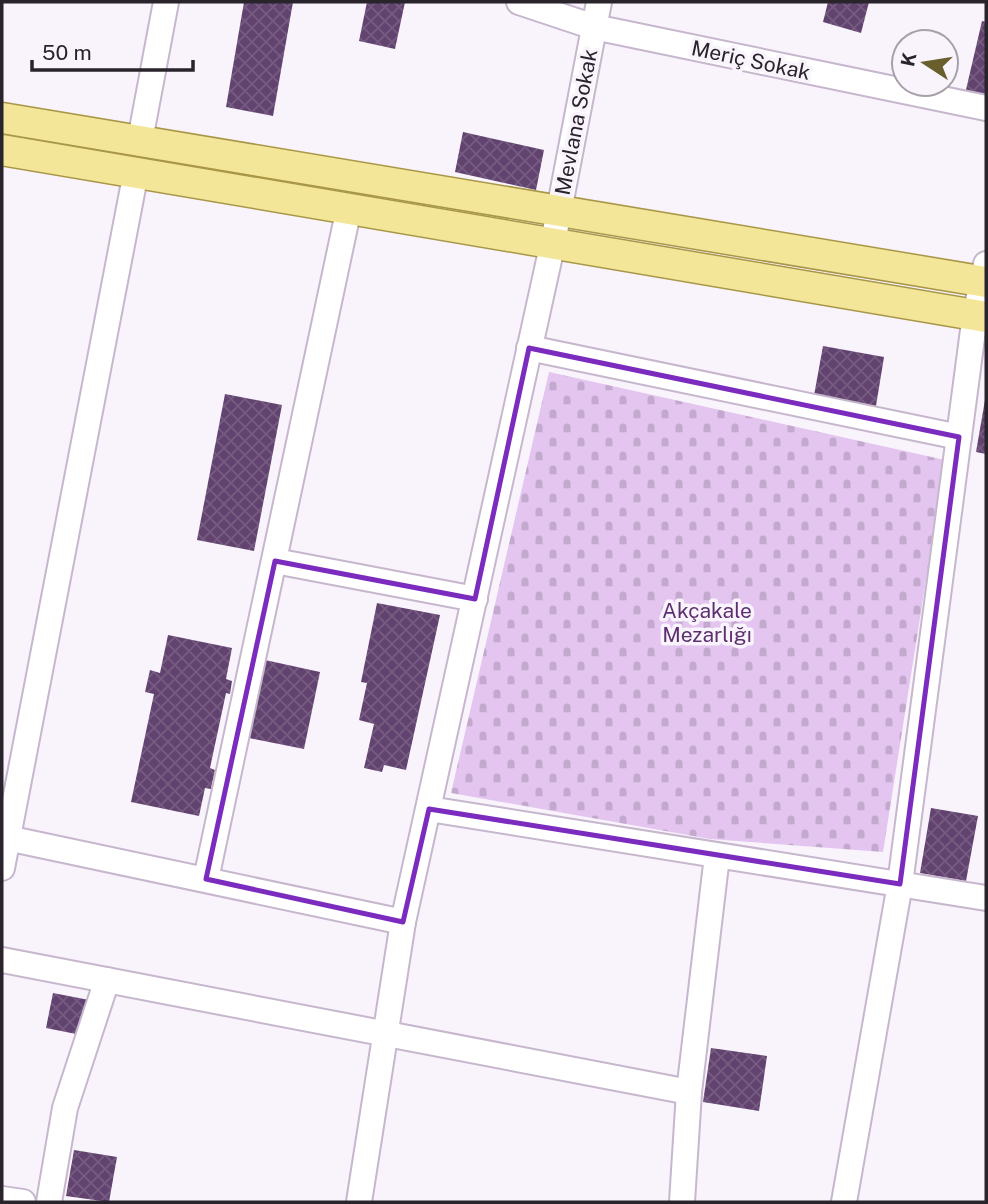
<svg xmlns="http://www.w3.org/2000/svg" width="988" height="1204" font-family="'Public Sans',sans-serif">
<style>
.cemetery{fill:url(#cemetery-stones)}
.building{fill:url(#building-cross-hatch)}
.lines{fill:none;stroke-linecap:round;stroke-linejoin:round}
.minor-casing{stroke:#c6b7cd;stroke-width:28}
.major-casing{stroke:#a89747;stroke-width:33}
.minor{stroke:#fff;stroke-width:24}
.major{stroke:#f4e699;stroke-width:30}
.marked{fill:none;stroke:#7b2cbf;stroke-width:5;stroke-linejoin:round}
.labels{text-anchor:middle;dominant-baseline:central;stroke-width:7;stroke-linejoin:round;paint-order:stroke}
.street-label{font-size:21px;fill:#29232c;stroke:#f9f3fc}
.park-label{font-size:21px;fill:#5c306e;stroke:#f9f3fc}
</style>
<defs>
<pattern id="cemetery-stones" width="16" height="16" patternUnits="userSpaceOnUse" patternTransform="scale(1.75)"><rect width="16" height="16" fill="#e3c5f0"/><path d="M2 7V4a2 2 0 0 1 4 0v3zM10 15v-3a2 2 0 0 1 4 0v3z" fill="#c3a9ce"/></pattern>
<pattern id="building-cross-hatch" width="8" height="8" patternUnits="userSpaceOnUse" patternTransform="scale(1.75)"><rect width="8" height="8" fill="#624370"/><path d="M0 0l8 8M0 8l8-8" fill="none" stroke="#755b80"/></pattern>
</defs>
<rect width="100%" height="100%" fill="#f9f3fc"/>
<polygon class="cemetery" points="549,372 945,460 883,852 710,839 451,793"/>
<g class="building">
<polygon points="244,2 293,2 273,116 226,107"/>
<polygon points="367,2 405,2 395,49 359,41"/>
<polygon points="828,2 869,2 861,33 823,22"/>
<polygon points="982,21 986,22 986,99 965,94"/>
<polygon points="463,132 544,150 536,190 455,172"/>
<polygon points="823,346 884,357 875,412 813,401"/>
<polygon points="225,394 282,405 254,551 197,540"/>
<polygon points="985,400 986,400 986,454 976,452"/>
<polygon points="377,603 440,615 406,770 384,765 382,772 364,768 374,724 359,720 367,683 361,682"/>
<polygon points="168,635 232,648 226,679 232,681 230,694 226,693 210,768 215,770 211,789 205,788 199,816 131,802 154,694 145,692 150,670 160,673"/>
<polygon points="265,660 320,672 304,749 249,738"/>
<polygon points="931,808 978,816 966,881 920,873"/>
<polygon points="53,993 89,1000 81,1035 46,1028"/>
<polygon points="711,1048 767,1056 759,1111 703,1102"/>
<polygon points="74,1150 117,1157 109,1202 66,1196"/>
</g>
<g class="lines">
<defs>
<g id="minor">
<polyline points="519,2 594,27 986,108"/>
<polyline points="140,140 166,2"/>
<polyline points="529,348 959,437"/>
<polyline points="275,561 475,599"/>
<polyline points="429,809 986,898"/>
<polyline points="7,838 403,922"/>
<polyline points="2,868 136,172"/>
<polyline points="206,879 349,208"/>
<polyline points="2,960 689,1092"/>
<polyline points="2,1199 23,1202"/>
<polyline points="49,1202 65,1108 107,980"/>
<polyline points="359,1202 403,922 553,242 599,2"/>
<polyline points="682,1202 689,1092 717,856"/>
<polyline points="844,1202 900,884 975,315 986,264"/>
</g>
<g id="major">
<polyline points="2,118 986,282"/>
<polyline points="2,150 986,317"/>
</g>
</defs>
<use href="#minor" class="minor-casing"/>
<use href="#major" class="major-casing"/>
<use href="#minor" class="minor"/>
<use href="#major" class="major"/>
</g>
<path class="marked" d="M 529,348 L 959,437 L 900,884 L 429,809 L 403,922 L 206,879 L 275,561 L 475,599 Z"/>
<g class="labels">
<g class="street-label">
<text transform="translate(751 60) rotate(12)">Meriç Sokak</text>
<text transform="translate(576 122) rotate(-79)">Mevlana Sokak</text>
</g>
<g class="park-label">
<text x="707" y="610">Akçakale<tspan x="707" dy="24">Mezarlığı</tspan></text>
</g>
</g>
<rect width="988" height="1204" fill="none" stroke="#29232c" stroke-width="7"/>
<g transform="translate(925 63) rotate(282)"><circle r="33" fill="#f9f3fc" stroke="#a6a0a9" stroke-width="2"/>
<path d="M0-5L12 26L0 18L-12 26Z" fill="#695f2c"/>
<text y="-10" font-size="19" font-weight="bold" text-anchor="middle" fill="#29232c">K</text>
</g>
<path d="M32 60v10h161v-10" fill="none" stroke="#29232c" stroke-width="3.5"/>
<text x="42" y="60" font-size="21" fill="#29232c" stroke="#f9f3fc" stroke-width="5" paint-order="stroke">50 m</text>
</svg>
